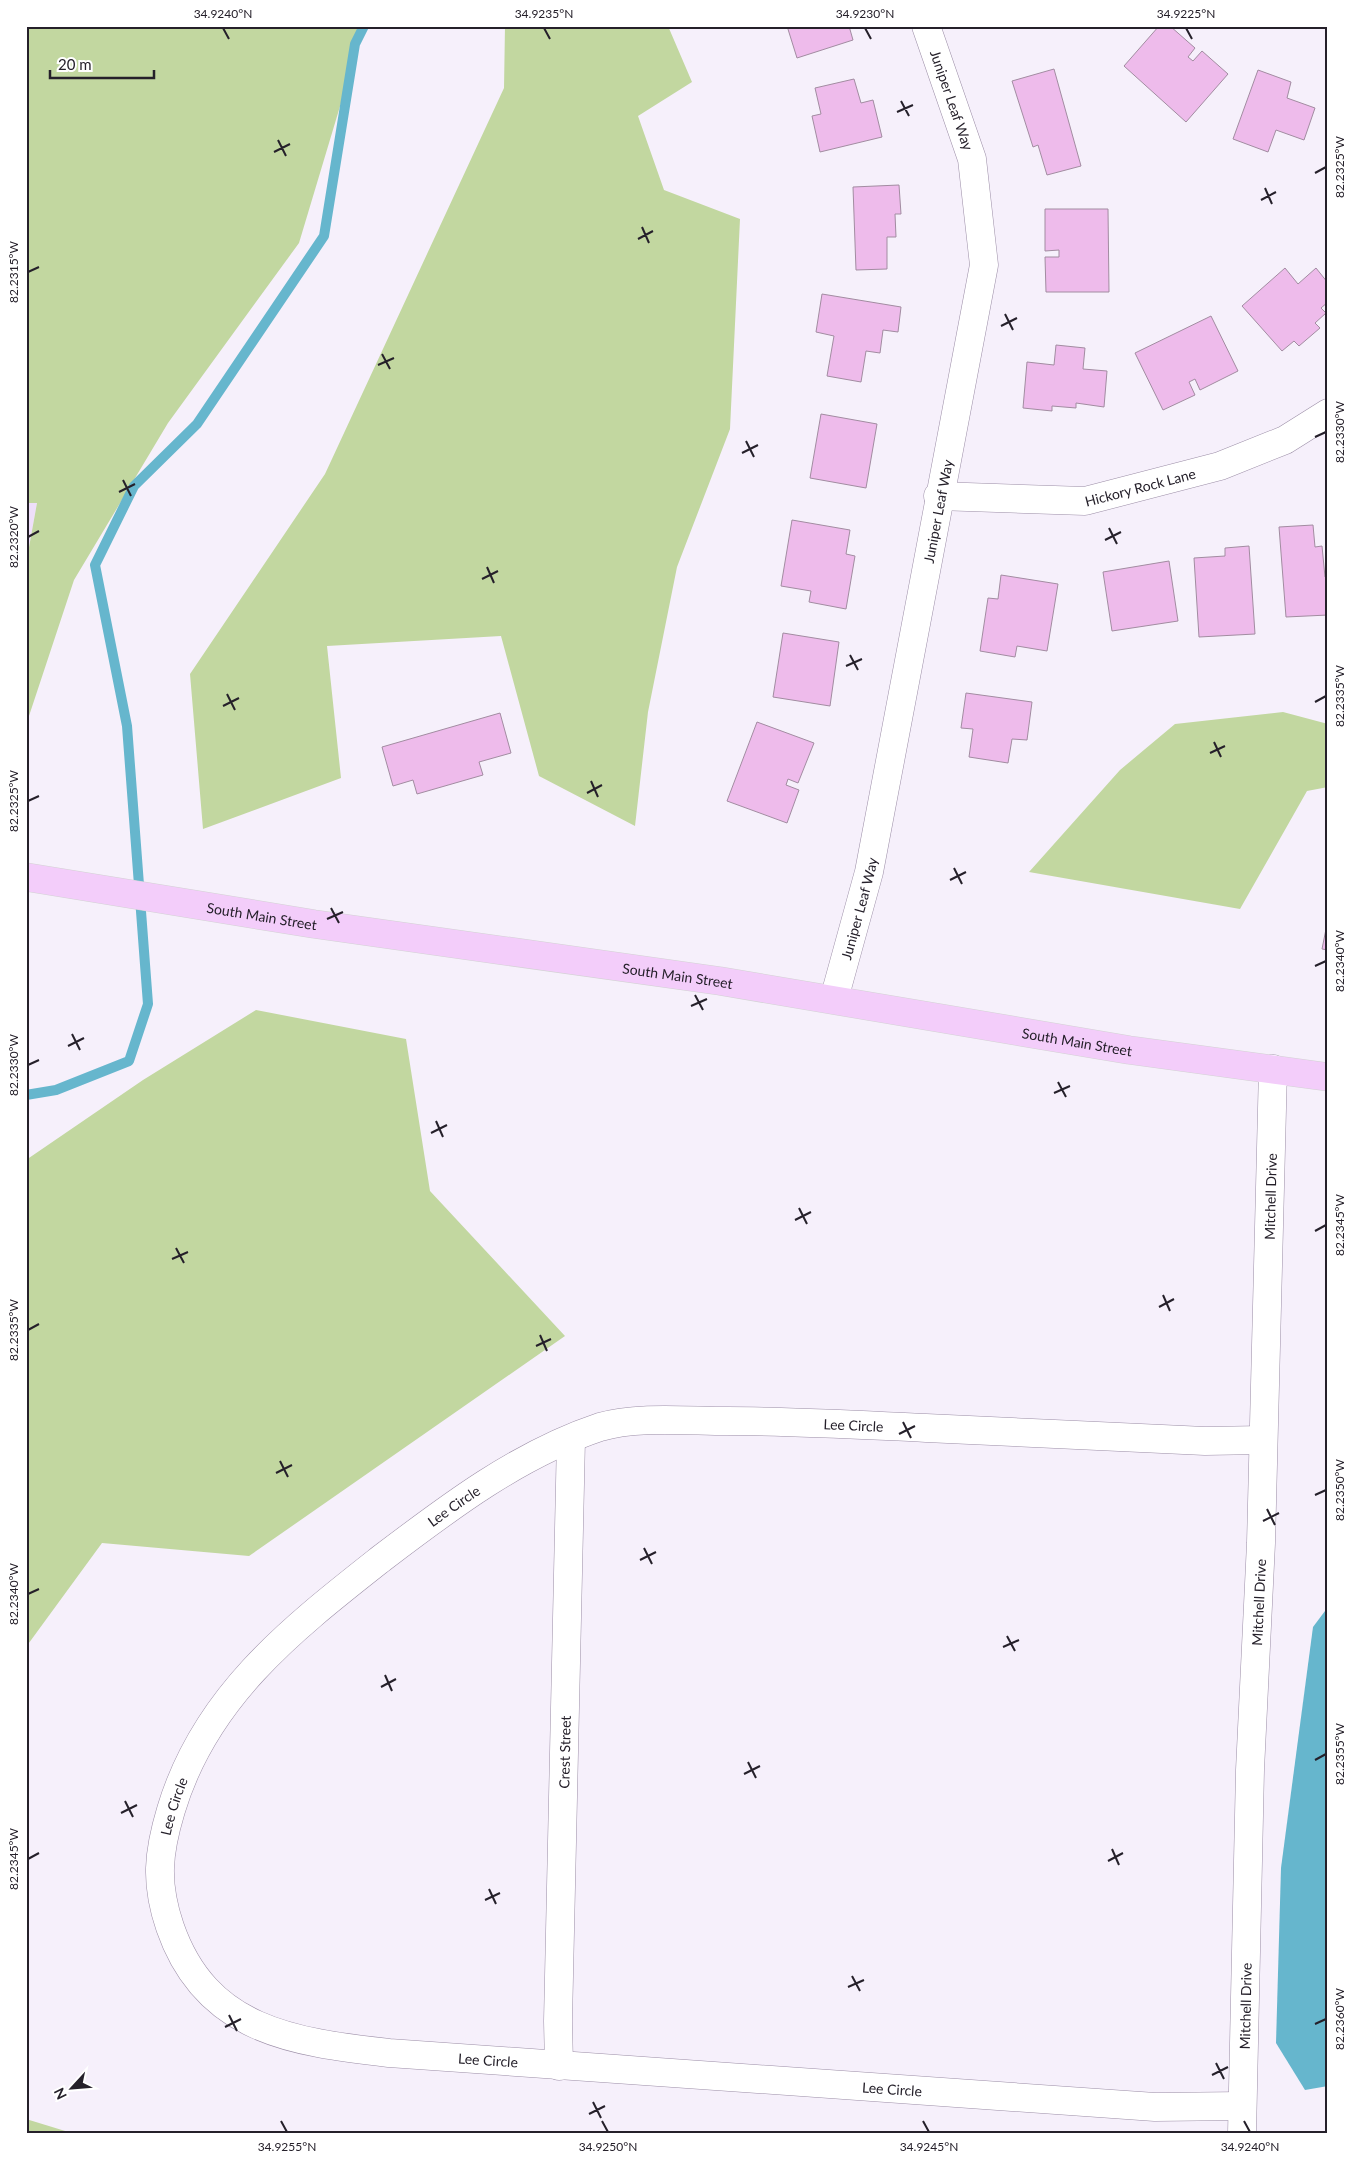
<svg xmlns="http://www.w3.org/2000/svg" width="1354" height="2160" font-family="Lato,sans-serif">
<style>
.built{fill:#eedffa}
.green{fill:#c2d7a0}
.water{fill:#66b6cd}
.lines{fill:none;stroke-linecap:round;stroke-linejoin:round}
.stream{stroke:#66b6cd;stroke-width:10}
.building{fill:#eebbeb;stroke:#a28ca1}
.minor-casing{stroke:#9c8ea7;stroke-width:29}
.major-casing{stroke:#d3d2d4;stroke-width:29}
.minor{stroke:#fff;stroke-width:28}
.major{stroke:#f3cdfa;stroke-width:28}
.ticks{fill:none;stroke:#25202a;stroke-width:2}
.labels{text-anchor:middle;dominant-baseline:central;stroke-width:4;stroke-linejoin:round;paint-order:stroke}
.street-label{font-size:14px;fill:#25202a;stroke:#fff}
.neatline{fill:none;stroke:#25202a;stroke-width:2}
.ticks-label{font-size:12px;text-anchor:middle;fill:#25202a}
</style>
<rect width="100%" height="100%" fill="#f6f0fb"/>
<polygon class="built" points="26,503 37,503 26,564"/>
<g class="green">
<polygon points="26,26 359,26 356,53 299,243 168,423 74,580 26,725 26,564 37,503 26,503"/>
<polygon points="505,26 668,26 692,82 638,116 664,190 740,219 730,429 677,567 648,712 635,826 539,776 501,636 327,646 341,778 203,829 190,674 325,474 504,88"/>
<polygon points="1283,712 1328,724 1328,787 1307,791 1240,909 1029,872 1120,770 1175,724"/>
<polygon points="256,1010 406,1039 430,1191 565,1336 249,1556 102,1543 26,1647 26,1160 143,1080"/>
<polygon points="26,2119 75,2134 26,2134"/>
</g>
<polygon class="water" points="1328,1607 1328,2086 1305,2090 1276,2043 1281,1868 1313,1627"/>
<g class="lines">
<polyline class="stream" points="26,1095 56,1090 129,1061 148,1004 127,726 95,565 134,486 197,424 324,236 355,44 364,26"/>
</g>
<g class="building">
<polygon points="787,26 849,26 853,40 797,58"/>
<polygon points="1159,26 1170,26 1195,48 1188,57 1193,61 1202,51 1228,74 1186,122 1124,66"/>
<polygon points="1054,69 1081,166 1047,175 1038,145 1033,147 1012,81"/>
<polygon points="1258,70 1291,82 1287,98 1315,108 1304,140 1276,130 1268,152 1233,139"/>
<polygon points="854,79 861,103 873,100 882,137 820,152 812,116 821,114 815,88"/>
<polygon points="899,185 901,214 895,214 896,237 887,237 887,269 856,270 853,187"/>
<polygon points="1045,209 1108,209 1109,292 1046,292 1045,257 1059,257 1059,250 1045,251"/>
<polygon points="1285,268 1298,284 1316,268 1328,283 1328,302 1321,308 1326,313 1315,323 1320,328 1299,346 1294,341 1282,351 1242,306"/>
<polygon points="822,294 901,307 898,332 883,330 880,353 866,351 861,382 827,376 834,336 816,332"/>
<polygon points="1211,316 1238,371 1200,390 1195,379 1189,382 1195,395 1163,410 1135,353"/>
<polygon points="1056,345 1085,348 1083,369 1107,371 1104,407 1076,403 1076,408 1052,406 1052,411 1023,408 1027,362 1054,365"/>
<polygon points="821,414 877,424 866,488 810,478"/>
<polygon points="792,520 850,530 846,554 855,556 846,609 809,602 811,591 781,586"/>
<polygon points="1313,525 1315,547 1322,546 1325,577 1328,577 1328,615 1286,617 1279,527"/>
<polygon points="1249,546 1255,634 1199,637 1194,558 1225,556 1225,548"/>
<polygon points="1169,561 1178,621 1112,631 1103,572"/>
<polygon points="1001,575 1058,584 1047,651 1017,646 1015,657 980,651 988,598 998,599"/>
<polygon points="783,633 839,642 830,706 773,697"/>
<polygon points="966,693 1032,702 1027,740 1012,739 1008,763 969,757 973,729 961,728"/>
<polygon points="500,713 511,753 479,762 483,775 417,794 413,780 393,786 382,747"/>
<polygon points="757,722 814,743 798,783 788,779 786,785 799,790 787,823 727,801"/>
<polygon points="1328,919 1328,950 1322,949"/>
</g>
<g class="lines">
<defs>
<g id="minor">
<path id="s1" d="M 938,496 L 1085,501 L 1220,466 L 1285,440 L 1328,413"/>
<path id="s2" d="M 834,999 L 869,872 L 984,265 L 972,159 L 926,26"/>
<path id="s3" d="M 559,2066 L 558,2021 L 571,1439"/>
<path id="s4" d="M 1242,2106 L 1155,2107 L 389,2053 C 293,2042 206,2031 170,1927 C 155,1883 158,1853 171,1810 C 205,1696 292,1629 382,1558 C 449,1507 519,1454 600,1427 C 637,1416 688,1421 727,1421 C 794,1421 860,1425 926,1428 C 1019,1432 1112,1437 1205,1441 L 1263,1440"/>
<path id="s5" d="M 1242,2134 L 1250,1770 L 1261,1543 L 1273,1069"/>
</g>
<g id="major">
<path id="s6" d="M 26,877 L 314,924 L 720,981 L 1129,1050 L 1328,1077"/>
</g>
</defs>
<use href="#minor" class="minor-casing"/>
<use href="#major" class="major-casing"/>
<use href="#minor" class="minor"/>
<use href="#major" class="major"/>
</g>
<path class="ticks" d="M 223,28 L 229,39M 544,28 L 550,39M 865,28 L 871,39M 1186,28 L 1192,39M 901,101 L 909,116M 897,112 L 913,105M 278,140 L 286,156M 274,152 L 290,144M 1315,173 L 1326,167M 1265,188 L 1272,204M 1261,200 L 1276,192M 642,227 L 649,243M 638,239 L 653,231M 28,272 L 39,267M 1005,314 L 1013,330M 1001,326 L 1017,318M 382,354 L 390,369M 378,365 L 394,358M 1315,437 L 1326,432M 746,441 L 754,457M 742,453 L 758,445M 123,480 L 131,496M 119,492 L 135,484M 1109,528 L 1117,544M 28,537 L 39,531M 1105,540 L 1121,532M 487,567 L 494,583M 482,579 L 498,571M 850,655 L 858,670M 846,666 L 862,659M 227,694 L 235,710M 1315,702 L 1326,696M 223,706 L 239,698M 1214,742 L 1221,757M 1210,753 L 1225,746M 591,781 L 598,797M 587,793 L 602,785M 28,801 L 39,796M 954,868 L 962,884M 950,880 L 966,872M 331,908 L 339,923M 327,919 L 343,912M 1315,966 L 1326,961M 695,995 L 703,1010M 691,1006 L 707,999M 72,1034 L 80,1050M 68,1046 L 84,1038M 28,1065 L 39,1060M 1058,1082 L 1066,1097M 1054,1093 L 1070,1086M 436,1121 L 443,1137M 431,1133 L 447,1125M 799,1208 L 807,1224M 795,1220 L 811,1212M 1315,1231 L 1326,1225M 176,1248 L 184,1263M 172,1259 L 188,1252M 1163,1295 L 1170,1311M 1159,1307 L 1174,1299M 28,1330 L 39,1324M 540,1335 L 547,1351M 536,1346 L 551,1339M 903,1422 L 911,1438M 899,1434 L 915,1426M 280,1461 L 288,1477M 276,1473 L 292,1465M 1315,1495 L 1326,1490M 1267,1509 L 1275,1525M 1263,1521 L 1279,1513M 644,1548 L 652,1564M 640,1560 L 656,1552M 28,1594 L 39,1589M 1007,1636 L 1015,1651M 1003,1647 L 1019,1640M 385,1675 L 392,1691M 381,1687 L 396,1679M 1315,1760 L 1326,1754M 748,1762 L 756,1778M 744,1774 L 760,1766M 125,1801 L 133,1817M 121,1813 L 137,1805M 1112,1849 L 1119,1865M 28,1859 L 39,1853M 1108,1861 L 1123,1853M 489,1889 L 496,1904M 485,1900 L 500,1893M 852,1976 L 860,1991M 848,1987 L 864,1980M 229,2015 L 237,2031M 1315,2024 L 1326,2019M 225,2027 L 241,2019M 1216,2063 L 1224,2079M 1212,2075 L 1228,2067M 593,2102 L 601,2118M 589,2114 L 605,2106M 281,2121 L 287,2132M 602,2121 L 608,2132M 923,2121 L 929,2132M 1244,2121 L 1250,2132"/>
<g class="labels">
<g class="street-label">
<text transform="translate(952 100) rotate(71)">Juniper Leaf Way</text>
<text stroke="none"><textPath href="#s1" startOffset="204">Hickory Rock Lane</textPath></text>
<text stroke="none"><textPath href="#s2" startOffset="499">Juniper Leaf Way</textPath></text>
<text stroke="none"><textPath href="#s2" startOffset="94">Juniper Leaf Way</textPath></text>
<text stroke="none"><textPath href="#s6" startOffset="239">South Main Street</textPath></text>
<text stroke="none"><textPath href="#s6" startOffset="659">South Main Street</textPath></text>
<text stroke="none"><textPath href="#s6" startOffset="1064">South Main Street</textPath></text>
<text stroke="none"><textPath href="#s5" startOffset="938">Mitchell Drive</textPath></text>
<text stroke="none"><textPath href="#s4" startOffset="2089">Lee Circle</textPath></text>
<text stroke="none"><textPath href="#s4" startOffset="1668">Lee Circle</textPath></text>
<text stroke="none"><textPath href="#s5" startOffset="532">Mitchell Drive</textPath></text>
<text stroke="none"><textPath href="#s3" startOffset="314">Crest Street</textPath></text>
<text stroke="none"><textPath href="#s4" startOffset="1249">Lee Circle</textPath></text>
<text stroke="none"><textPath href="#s5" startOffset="128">Mitchell Drive</textPath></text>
<text transform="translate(488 2060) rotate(4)">Lee Circle</text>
<text transform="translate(892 2089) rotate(4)">Lee Circle</text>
</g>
</g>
<rect width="1354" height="2160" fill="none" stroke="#ffffff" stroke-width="55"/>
<g transform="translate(72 2088) rotate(244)" stroke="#ffffff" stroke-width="4" paint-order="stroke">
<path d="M0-4L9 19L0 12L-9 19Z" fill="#25202a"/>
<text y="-8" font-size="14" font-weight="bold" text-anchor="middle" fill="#25202a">N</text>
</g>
<path d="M50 70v8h104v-8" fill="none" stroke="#25202a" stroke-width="2.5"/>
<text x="58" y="70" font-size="15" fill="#25202a" stroke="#ffffff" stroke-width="4" paint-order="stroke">20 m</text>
<rect x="28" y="28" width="1298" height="2104" class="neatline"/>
<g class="ticks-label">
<text x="223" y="18">34.9240°N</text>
<text x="544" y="18">34.9235°N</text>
<text x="865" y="18">34.9230°N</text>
<text x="1186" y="18">34.9225°N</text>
<text transform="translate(1340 167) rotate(-90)" y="4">82.2325°W</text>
<text transform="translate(14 272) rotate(-90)" y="4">82.2315°W</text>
<text transform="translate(1340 432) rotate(-90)" y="4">82.2330°W</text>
<text transform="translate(14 537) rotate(-90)" y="4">82.2320°W</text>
<text transform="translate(1340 696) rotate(-90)" y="4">82.2335°W</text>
<text transform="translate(14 801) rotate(-90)" y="4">82.2325°W</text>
<text transform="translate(1340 961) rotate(-90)" y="4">82.2340°W</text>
<text transform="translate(14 1065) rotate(-90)" y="4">82.2330°W</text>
<text transform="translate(1340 1225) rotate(-90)" y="4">82.2345°W</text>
<text transform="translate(14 1330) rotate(-90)" y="4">82.2335°W</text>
<text transform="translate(1340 1490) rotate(-90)" y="4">82.2350°W</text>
<text transform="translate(14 1594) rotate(-90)" y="4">82.2340°W</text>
<text transform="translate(1340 1754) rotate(-90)" y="4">82.2355°W</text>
<text transform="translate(14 1859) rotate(-90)" y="4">82.2345°W</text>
<text transform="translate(1340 2019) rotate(-90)" y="4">82.2360°W</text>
<text x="287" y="2151">34.9255°N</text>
<text x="608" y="2151">34.9250°N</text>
<text x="929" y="2151">34.9245°N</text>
<text x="1250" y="2151">34.9240°N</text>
</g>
</svg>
